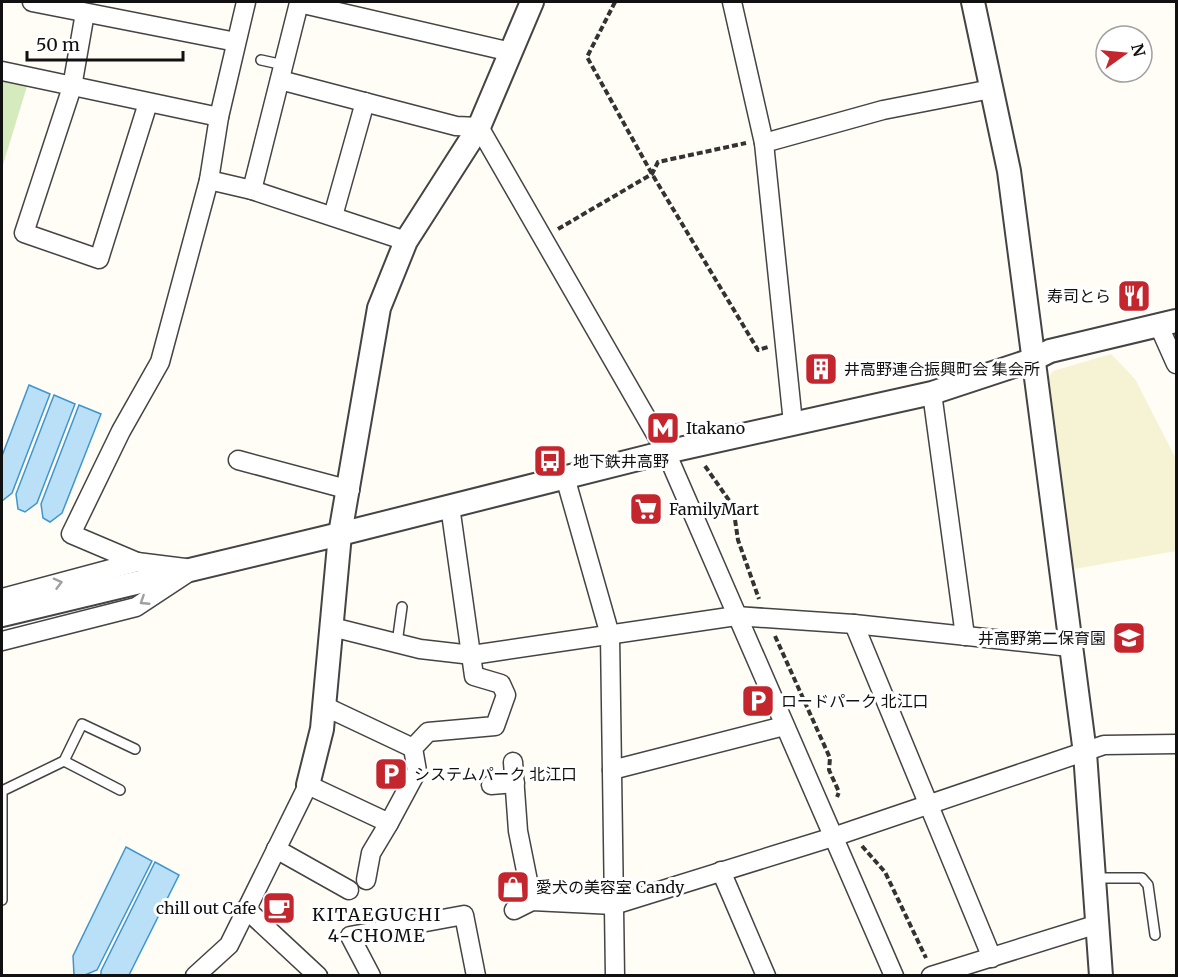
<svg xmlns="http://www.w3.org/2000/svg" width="1178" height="977" font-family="Merriweather,'Noto Sans JP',serif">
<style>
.farmland{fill:#f6f3d4}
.green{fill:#d5ebbd}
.water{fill:#b9e0f7;stroke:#3f96cf;stroke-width:1.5}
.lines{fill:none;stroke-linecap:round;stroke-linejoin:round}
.service-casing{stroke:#444;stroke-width:12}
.minor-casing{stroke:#444;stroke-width:21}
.tertiary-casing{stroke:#444;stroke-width:26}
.path{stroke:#333;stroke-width:4;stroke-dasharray:6 3;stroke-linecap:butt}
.service{stroke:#fff;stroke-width:9}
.minor{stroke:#fff;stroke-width:18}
.tertiary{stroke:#fff;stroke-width:22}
.oneway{stroke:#a0a0a0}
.labels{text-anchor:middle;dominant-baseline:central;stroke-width:6;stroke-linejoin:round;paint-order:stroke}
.poi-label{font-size:16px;fill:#111;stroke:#fff;text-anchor:start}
.neighbourhood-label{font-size:18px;letter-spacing:1.5px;fill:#111;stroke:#fff}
</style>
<rect width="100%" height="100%" fill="#fffdf5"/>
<polygon class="farmland" points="1111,354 1135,379 1176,459 1176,551 1074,569 1048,378 1053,371"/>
<polygon class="green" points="2,78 28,83 2,168"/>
<g class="water">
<polygon points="29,385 50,394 12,493 2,501 2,456"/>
<polygon points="54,395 75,404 37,503 25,512 18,509 16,494"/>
<polygon points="79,405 101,414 62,513 50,522 43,518 41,504"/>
<polygon points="126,847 152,861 97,970 85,975 74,975 73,956"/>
<polygon points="155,862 179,875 129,975 101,975 101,971"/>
</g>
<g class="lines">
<defs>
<g id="service">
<polyline points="261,60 284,65"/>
<polyline points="397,643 402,607"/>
<polyline points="64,761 120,790"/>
<polyline points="1094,878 1142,878 1148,885 1155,935"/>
<polyline points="2,900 2,791 64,761 82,724 135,749"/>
</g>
<g id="minor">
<polyline points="32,2 236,42"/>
<polyline points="732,2 764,143 793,423"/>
<polyline points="85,13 72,87 24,233 99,259 148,103"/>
<polyline points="2,71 219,117"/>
<polyline points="280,80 456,126 479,127 666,452 894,976"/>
<polyline points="764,143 883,110 991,89"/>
<polyline points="209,180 252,190 406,241"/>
<polyline points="252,190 299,3 511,52"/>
<polyline points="333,216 365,102"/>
<polyline points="1159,326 1176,364"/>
<polyline points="932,393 965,636"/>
<polyline points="238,460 350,490"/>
<polyline points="565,477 610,635 615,976"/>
<polyline points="137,562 71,534 121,431 160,362 209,180 219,117 246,2"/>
<polyline points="2,598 137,562 185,568"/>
<polyline points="854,624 992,958"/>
<polyline points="332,627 420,649 472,655 736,616 854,624 1070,647"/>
<polyline points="2,641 136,607 186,574"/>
<polyline points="324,706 413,748"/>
<polyline points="513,762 518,831 532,901"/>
<polyline points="612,770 784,726"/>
<polyline points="491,785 515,783"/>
<polyline points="276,849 349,890"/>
<polyline points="721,871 766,976"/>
<polyline points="366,880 371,853 389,823"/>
<polyline points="246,909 318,976"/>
<polyline points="514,910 532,901 614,905 833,837 1104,745 1176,744"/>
<polyline points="195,976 229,945 308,785 389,823 417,771 413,748 428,732 495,726 506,695 501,684 474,676 450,506"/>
<polyline points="371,976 350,936 464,915 476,976"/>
<polyline points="931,976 1098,924"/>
</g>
<g id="tertiary">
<polyline points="973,2 1009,171 1085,753 1101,976"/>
<polyline points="2,615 340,534 666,452 932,393 1032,360 1050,351 1176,321"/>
<polyline points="308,785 322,729 340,534 379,308 406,241 479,127 532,2"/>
</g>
</defs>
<use href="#service" class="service-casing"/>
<use href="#minor" class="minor-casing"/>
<use href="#tertiary" class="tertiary-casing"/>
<g class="path">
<polyline points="615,2 587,57 652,174 758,350 768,347"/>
<polyline points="558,229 652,174 658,162 746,143"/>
<polyline points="705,466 733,506 738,540 759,599"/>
<polyline points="775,636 830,758 829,770 839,792 837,797"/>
<polyline points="862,846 885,872 926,958"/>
</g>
<use href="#service" class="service"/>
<use href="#minor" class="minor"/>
<use href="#tertiary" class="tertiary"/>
</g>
<defs><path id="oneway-chevron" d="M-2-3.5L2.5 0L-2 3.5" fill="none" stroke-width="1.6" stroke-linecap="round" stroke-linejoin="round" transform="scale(1.5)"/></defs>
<g class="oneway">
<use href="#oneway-chevron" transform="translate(58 583) rotate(-15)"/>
<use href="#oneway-chevron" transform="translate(144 601) rotate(147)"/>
</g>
<defs>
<symbol id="restaurant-square" viewBox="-11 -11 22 22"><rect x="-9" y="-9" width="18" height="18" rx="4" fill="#c4262e" stroke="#fff"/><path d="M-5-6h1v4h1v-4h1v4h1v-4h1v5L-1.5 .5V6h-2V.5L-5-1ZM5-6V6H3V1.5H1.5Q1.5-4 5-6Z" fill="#fff"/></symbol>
<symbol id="building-square" viewBox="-11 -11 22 22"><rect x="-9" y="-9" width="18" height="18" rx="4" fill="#c4262e" stroke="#fff"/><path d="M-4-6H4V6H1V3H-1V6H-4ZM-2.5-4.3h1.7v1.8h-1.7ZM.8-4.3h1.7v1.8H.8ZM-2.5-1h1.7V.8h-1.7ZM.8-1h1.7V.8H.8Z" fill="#fff"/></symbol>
<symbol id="metro-square" viewBox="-11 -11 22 22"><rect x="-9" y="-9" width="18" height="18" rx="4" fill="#c4262e" stroke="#fff"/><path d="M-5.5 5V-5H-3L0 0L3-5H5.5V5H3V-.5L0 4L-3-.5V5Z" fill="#fff"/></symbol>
<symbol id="bus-square" viewBox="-11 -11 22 22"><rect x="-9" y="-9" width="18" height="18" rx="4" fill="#c4262e" stroke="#fff"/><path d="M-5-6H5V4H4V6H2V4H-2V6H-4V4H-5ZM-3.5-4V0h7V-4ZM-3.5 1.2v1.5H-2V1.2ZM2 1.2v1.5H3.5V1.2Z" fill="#fff"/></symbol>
<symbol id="supermarket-square" viewBox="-11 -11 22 22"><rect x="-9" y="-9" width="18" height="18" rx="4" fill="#c4262e" stroke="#fff"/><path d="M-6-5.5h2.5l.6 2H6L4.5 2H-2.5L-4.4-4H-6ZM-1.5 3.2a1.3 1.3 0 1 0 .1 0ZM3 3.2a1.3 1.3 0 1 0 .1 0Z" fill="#fff"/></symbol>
<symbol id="school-square" viewBox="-11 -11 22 22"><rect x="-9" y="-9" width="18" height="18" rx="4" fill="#c4262e" stroke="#fff"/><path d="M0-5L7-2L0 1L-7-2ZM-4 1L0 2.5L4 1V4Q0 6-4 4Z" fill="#fff"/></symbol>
<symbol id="parking-square" viewBox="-11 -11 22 22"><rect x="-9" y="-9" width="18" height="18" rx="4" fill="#c4262e" stroke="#fff"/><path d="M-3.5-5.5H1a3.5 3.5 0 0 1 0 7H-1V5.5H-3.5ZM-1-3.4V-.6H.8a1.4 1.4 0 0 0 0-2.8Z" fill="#fff"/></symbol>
<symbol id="shop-square" viewBox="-11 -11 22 22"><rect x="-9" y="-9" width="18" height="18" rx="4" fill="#c4262e" stroke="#fff"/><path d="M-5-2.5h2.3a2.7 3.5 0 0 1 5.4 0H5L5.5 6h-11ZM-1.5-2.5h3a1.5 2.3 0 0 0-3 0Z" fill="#fff"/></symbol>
<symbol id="cafe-square" viewBox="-11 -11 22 22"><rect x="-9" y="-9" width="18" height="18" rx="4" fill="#c4262e" stroke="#fff"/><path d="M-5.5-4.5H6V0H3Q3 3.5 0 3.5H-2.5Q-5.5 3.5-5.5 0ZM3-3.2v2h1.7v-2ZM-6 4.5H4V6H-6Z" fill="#fff"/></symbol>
</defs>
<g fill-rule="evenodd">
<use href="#restaurant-square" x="1115" y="277" width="38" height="38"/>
<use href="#building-square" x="802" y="350" width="38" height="38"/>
<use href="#metro-square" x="644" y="409" width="38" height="38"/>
<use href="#bus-square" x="531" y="442" width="38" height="38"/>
<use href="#supermarket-square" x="627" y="490" width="38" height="38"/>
<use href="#school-square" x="1110" y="619" width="38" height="38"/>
<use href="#parking-square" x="739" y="682" width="38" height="38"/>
<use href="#parking-square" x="372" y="755" width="38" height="38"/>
<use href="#shop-square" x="494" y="868" width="38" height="38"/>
<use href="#cafe-square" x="260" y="889" width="38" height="38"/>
</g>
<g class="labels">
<g class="poi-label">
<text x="1111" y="296" text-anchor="end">寿司とら</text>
<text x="844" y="369">井高野連合振興町会 集会所</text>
<text x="686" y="428">Itakano</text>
<text x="573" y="461">地下鉄井高野</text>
<text x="669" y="509">FamilyMart</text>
<text x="1106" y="638" text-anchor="end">井高野第二保育園</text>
<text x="781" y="701">ロードパーク 北江口</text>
<text x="414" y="774">システムパーク 北江口</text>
<text x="536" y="887">愛犬の美容室 Candy</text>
<text x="256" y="908" text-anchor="end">chill out Cafe</text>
</g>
<g class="neighbourhood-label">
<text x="377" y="914">KITAEGUCHI<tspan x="377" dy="21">4-CHOME</tspan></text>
</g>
</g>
<rect width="1178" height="977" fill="none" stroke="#111111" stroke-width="6"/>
<g transform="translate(1124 54) rotate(75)"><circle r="28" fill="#ffffff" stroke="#a0a0a0" stroke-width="1.5"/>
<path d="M0-4.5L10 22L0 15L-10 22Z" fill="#c4262e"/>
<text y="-9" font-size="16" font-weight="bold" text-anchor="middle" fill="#111111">N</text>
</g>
<path d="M27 51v9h156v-9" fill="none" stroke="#111111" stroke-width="3"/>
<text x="36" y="51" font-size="18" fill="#111111" stroke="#ffffff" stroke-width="4.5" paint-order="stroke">50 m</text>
</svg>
